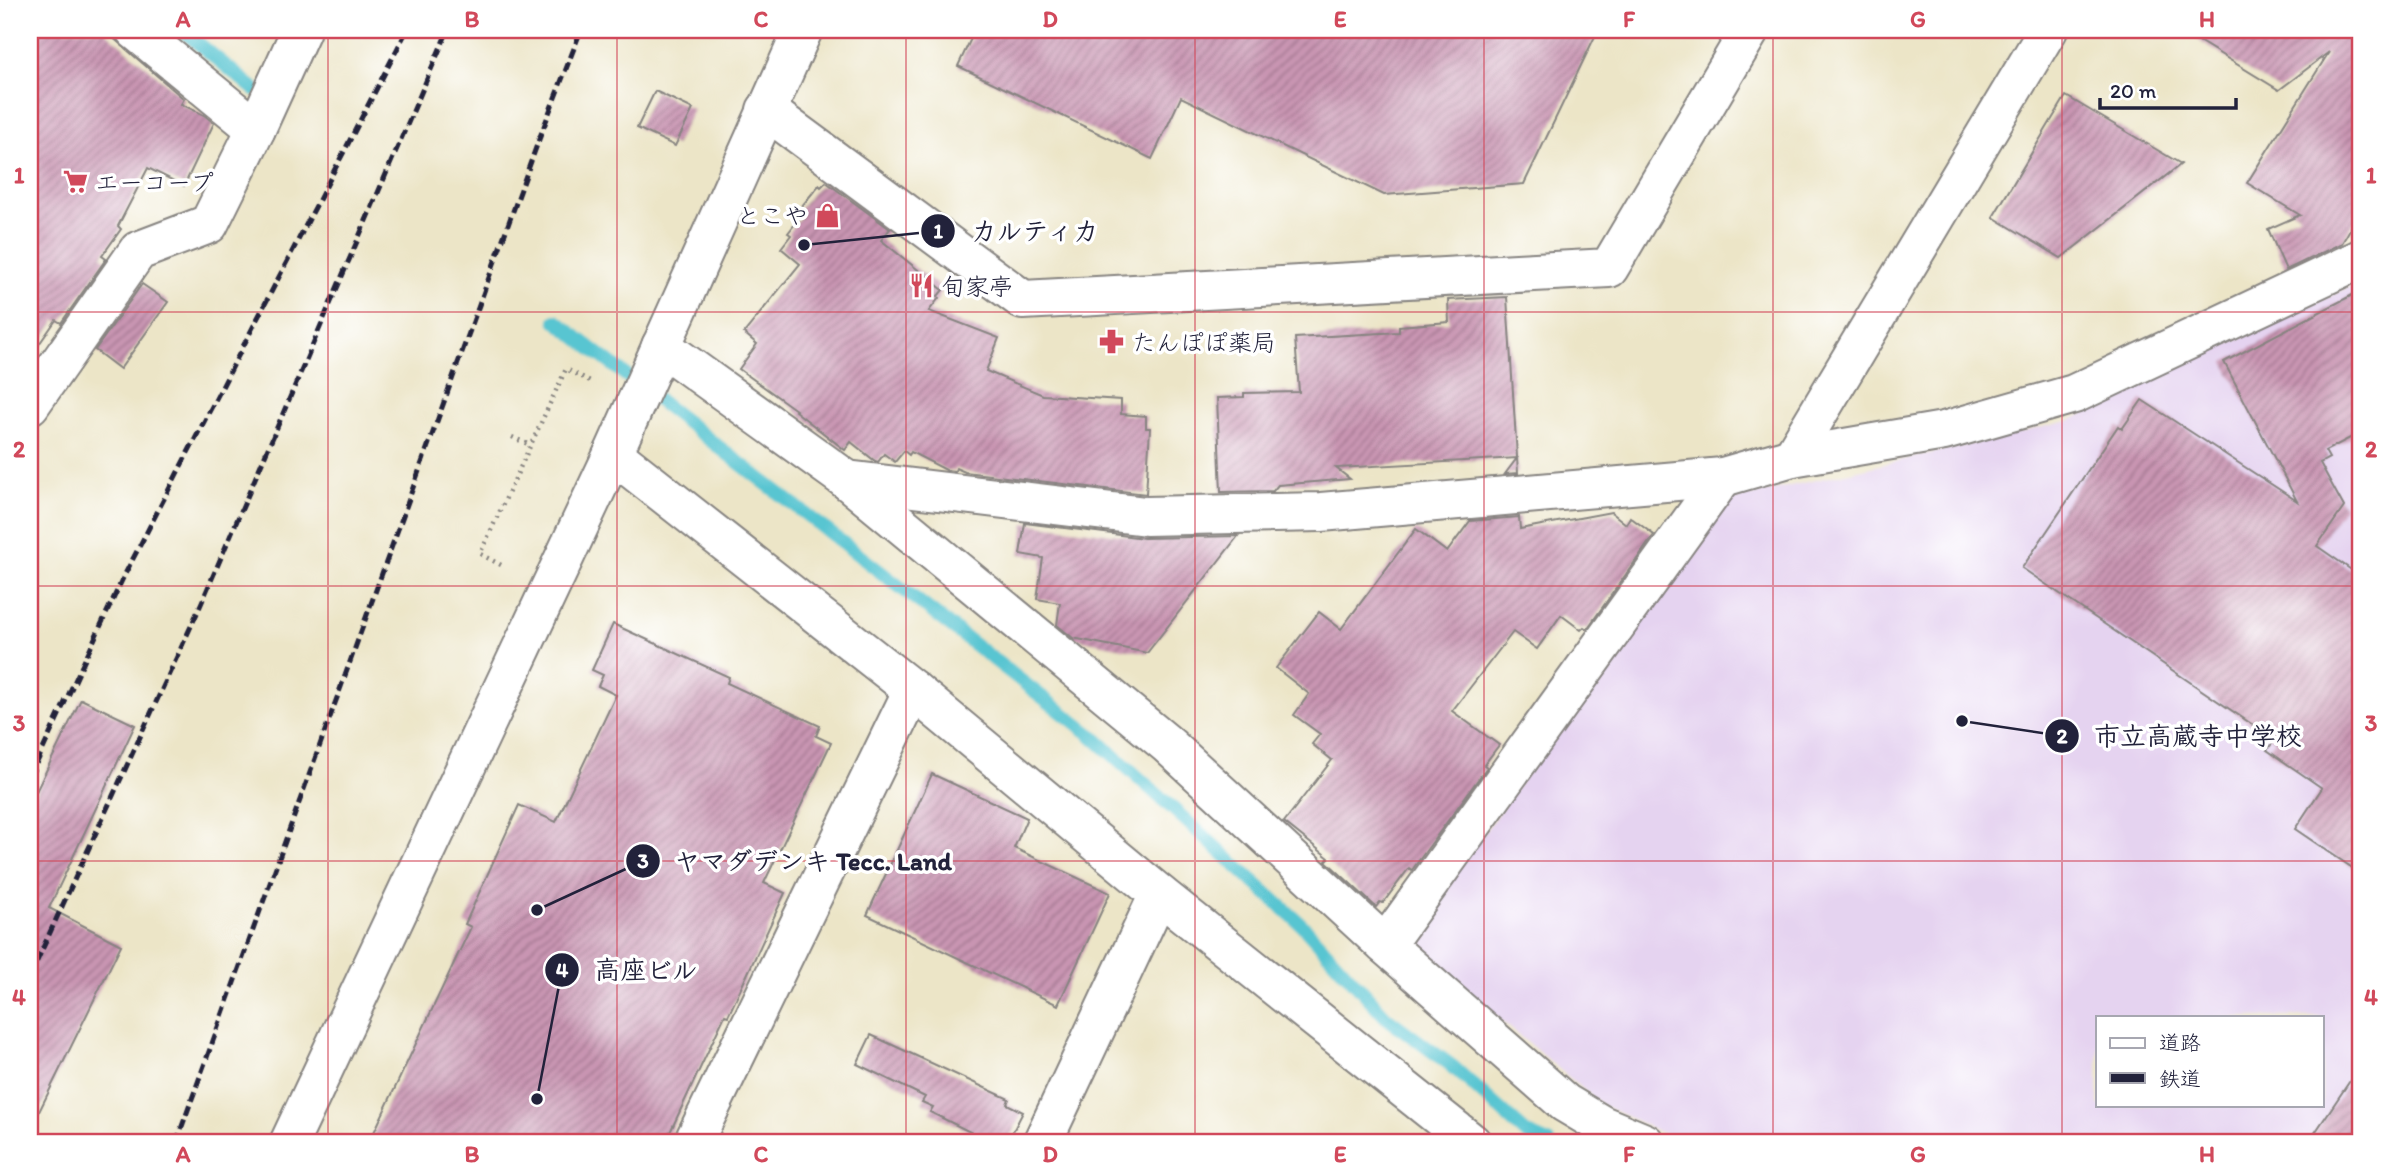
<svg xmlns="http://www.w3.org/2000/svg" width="2390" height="1173" font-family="Itim,'Klee One',sans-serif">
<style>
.built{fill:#e5d3f0;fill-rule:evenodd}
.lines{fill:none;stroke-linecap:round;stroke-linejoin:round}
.stream{stroke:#59c5d1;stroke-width:14}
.building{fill:url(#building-hatch)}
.minor-casing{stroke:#878481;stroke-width:42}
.tertiary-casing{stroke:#878481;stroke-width:42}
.path{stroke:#878481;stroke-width:4.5;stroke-dasharray:2 5;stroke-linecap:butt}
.minor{stroke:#fff;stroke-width:38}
.tertiary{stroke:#fff;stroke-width:38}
.rail{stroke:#22223b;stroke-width:5;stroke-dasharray:10 5;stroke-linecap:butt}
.grid{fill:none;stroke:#d1495b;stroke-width:2;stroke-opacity:0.55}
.labels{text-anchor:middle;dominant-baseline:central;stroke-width:7;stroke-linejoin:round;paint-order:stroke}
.poi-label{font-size:24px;fill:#22223b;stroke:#fff;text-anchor:start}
.leader{fill:none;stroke:#22223b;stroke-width:2.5}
.callout-dot{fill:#22223b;stroke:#fff;stroke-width:2.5}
.mark-label{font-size:21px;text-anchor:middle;font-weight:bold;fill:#fff}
.callout-label{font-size:26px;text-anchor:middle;font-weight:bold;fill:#22223b;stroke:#fff;stroke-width:7;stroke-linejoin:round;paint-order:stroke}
.neatline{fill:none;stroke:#d1495b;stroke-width:2.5}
.grid-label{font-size:23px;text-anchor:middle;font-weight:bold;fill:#d1495b}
</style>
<defs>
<pattern id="building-hatch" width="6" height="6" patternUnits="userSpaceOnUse" patternTransform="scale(1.75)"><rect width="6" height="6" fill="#c995b2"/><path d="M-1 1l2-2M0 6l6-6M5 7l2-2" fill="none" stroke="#a37992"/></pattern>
</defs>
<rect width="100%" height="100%" fill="#fff"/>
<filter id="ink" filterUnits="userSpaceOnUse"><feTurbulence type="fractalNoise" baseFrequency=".0143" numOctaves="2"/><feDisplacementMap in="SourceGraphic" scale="14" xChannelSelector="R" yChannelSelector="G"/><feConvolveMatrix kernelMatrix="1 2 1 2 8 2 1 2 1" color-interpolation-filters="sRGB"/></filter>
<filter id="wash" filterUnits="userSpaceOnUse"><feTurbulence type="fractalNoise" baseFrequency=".00686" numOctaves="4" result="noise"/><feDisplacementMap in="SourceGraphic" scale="28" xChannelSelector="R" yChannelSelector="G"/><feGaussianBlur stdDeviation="1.57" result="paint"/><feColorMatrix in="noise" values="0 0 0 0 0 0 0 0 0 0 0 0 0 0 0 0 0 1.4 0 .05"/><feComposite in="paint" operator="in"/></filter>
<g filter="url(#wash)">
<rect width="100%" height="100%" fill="#ece5c7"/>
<path class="built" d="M 2360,282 L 2360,1143 L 1684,1143 L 1602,1105 L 1406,941 L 1722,502 L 2069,421 L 2224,345 ZM 2098,1017 L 2322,1017 L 2322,1105 L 2098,1105 Z"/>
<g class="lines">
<g class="stream">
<polyline points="182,30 254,89"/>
<polyline points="556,321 1090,734 1302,925 1386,1017 1452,1066 1527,1134 1548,1143"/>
</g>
</g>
<g id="blocks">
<g class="building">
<polygon points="30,30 104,30 184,99 181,104 204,115 214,123 184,186 148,168 118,226 121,229 102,256 106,259 61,323 56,320 30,357"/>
<polygon points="975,30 1598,30 1524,184 1384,195 1181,97 1152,159 958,66"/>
<polygon points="2181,30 2360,30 2360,212 2342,243 2286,270 2268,229 2300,215 2247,183 2329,52 2279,90"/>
<polygon points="655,91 693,109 675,146 637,128"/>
<polygon points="2066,96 2181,164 2061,258 1993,217"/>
<polygon points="826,182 890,229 881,240 943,290 938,296 939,298 929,311 999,338 986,371 1043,395 1121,400 1121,414 1146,416 1146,428 1150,428 1146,494 965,472 956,468 955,471 946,470 911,452 909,455 904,451 895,462 884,454 878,462 875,461 851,442 845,450 795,411 796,410 739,369 757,344 744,333 800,264 781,248 791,235 788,233 801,216 797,212 819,185 821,187"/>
<polygon points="142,284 168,302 120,369 95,350"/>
<polygon points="2360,291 2360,433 2325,451 2329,458 2320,463 2344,507 2317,546 2360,576 2360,873 2295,829 2322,788 2267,750 2275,740 2022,568 2118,426 2122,429 2142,400 2297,501 2224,362"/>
<polygon points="1507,297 1518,473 1505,474 1517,458 1336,468 1350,479 1278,485 1273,491 1221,492 1217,398 1244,397 1244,393 1299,392 1295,338 1399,332 1399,326 1449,322 1448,300"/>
<polygon points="1611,512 1626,524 1630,517 1654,535 1587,629 1584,627 1581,630 1561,615 1537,649 1513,632 1452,711 1499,745 1484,765 1487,767 1412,870 1409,868 1383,903 1380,902 1376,907 1326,861 1329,858 1284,822 1332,760 1312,744 1320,734 1294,715 1309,694 1276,668 1319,612 1341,629 1416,529 1447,552 1470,521 1519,517 1520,529"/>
<polygon points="1025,523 1144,538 1238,536 1147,653 1073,638 1057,625 1060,603 1037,599 1043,558 1020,554"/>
<polygon points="613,624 729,677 727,683 820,726 816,736 831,743 764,883 785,893 728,1016 725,1015 665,1143 369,1143 471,927 465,924 519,805 556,822 616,695 598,686 603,675 592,670"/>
<polygon points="81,699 135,725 49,908 121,945 30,1130 30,804"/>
<polygon points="932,774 1027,818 1014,848 1110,893 1058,1005 867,915"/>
<polygon points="871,1035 1009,1099 1007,1104 1023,1112 1007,1143 992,1143 930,1112 933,1107 922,1102 925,1097 857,1064"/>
<polygon points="2360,1066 2360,1143 2308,1143"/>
</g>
</g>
</g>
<g filter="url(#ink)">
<use href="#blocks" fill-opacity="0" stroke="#878481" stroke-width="2"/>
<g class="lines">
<defs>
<g id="minor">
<polyline points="135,30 256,129"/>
<polyline points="766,110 1023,300 1609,268 1750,30"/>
<polyline points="661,346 847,480 1167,744 1385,945 1565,1103 1602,1125 1645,1143"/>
<polyline points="30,405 138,251 209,224 256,129 301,30"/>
<polyline points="613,454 913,690 1159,894 1472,1143"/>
<polyline points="1792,457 2048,30"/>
<polyline points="847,480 1146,516 1321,512 1723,477 1792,457 1944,431 2074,394 2360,259"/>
<polyline points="1385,945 1723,477"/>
<polyline points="693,1143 913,690"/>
<polyline points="1042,1143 1159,894"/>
</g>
<polyline id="tertiary" points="289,1143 613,454 803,30"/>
</defs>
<use href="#minor" class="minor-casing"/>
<use href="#tertiary" class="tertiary-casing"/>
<g class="path">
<polyline points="512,437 530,445"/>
<polyline points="501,565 480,554 566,369 590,381"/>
</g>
<use href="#minor" class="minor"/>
<use href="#tertiary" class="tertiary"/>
<g class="rail">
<polyline points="30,777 123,578 407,30"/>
<polyline points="30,976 198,611 448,30"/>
<polyline points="176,1143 538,142 581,30"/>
</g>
</g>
</g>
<path class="grid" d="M 328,30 L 328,1143M 617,30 L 617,1143M 906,30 L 906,1143M 1195,30 L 1195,1143M 1484,30 L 1484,1143M 1773,30 L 1773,1143M 2062,30 L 2062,1143M 30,312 L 2360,312M 30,586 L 2360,586M 30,861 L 2360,861"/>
<defs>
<symbol id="supermarket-bare" viewBox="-9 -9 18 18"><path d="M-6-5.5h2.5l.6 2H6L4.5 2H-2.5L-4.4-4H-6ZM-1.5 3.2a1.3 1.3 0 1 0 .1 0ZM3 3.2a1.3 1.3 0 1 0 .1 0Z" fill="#d1495b" stroke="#fff" stroke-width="2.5" paint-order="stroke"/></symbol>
<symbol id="shop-bare" viewBox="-9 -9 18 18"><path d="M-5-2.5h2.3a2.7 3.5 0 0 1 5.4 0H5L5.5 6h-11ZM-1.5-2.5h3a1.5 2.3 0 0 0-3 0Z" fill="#d1495b" stroke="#fff" stroke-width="2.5" paint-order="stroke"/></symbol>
<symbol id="restaurant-bare" viewBox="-9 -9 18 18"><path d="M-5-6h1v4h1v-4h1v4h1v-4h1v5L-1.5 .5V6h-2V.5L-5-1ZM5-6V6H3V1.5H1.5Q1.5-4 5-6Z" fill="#d1495b" stroke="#fff" stroke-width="2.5" paint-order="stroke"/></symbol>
<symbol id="pharmacy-bare" viewBox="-9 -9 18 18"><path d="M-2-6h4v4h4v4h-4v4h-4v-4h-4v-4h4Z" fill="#d1495b" stroke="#fff" stroke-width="2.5" paint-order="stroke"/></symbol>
</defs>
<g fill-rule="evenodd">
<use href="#supermarket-bare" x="58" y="164" width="35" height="35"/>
<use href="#shop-bare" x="810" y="198" width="35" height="35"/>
<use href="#restaurant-bare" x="904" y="268" width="35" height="35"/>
<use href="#pharmacy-bare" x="1094" y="324" width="35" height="35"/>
</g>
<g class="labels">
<g class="poi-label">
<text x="95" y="182">エーコープ</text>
<text x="808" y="215" text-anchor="end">とこや</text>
<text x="941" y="286">旬家亭</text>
<text x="1132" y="342">たんぽぽ薬局</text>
</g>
</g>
<path class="leader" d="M804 245L938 231M1962 721L2062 736M537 910L643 861M537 1099L562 970"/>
<g class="callout-dot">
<circle cx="804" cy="245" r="7"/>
<circle cx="1962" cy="721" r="7"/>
<circle cx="537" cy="910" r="7"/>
<circle cx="537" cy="1099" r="7"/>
<circle cx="938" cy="231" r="18"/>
<circle cx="2062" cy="736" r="18"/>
<circle cx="643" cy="861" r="18"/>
<circle cx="562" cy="970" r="18"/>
</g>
<g class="mark-label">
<text x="938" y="238">1</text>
<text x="2062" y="743">2</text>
<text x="643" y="868">3</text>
<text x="562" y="977">4</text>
</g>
<g class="callout-label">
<text x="1035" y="240">カルティカ</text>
<text x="2198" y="745">市立高蔵寺中学校</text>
<text x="813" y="870">ヤマダデンキ Tecc. Land</text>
<text x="646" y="979">高座ビル</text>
</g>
<rect width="2390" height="1173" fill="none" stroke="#fff" stroke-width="77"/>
<rect x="2096" y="1016" width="228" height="91" fill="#ffffff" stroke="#a7a7b1" stroke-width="2"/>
<rect x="2110" y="1038" width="35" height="10" fill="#ffffff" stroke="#a7a7b1" stroke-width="2"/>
<text x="2159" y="1050" font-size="21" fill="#22223b">道路</text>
<rect x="2110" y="1073" width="35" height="10" fill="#22223b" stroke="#a7a7b1" stroke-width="2"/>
<text x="2159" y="1086" font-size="21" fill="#22223b">鉄道</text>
<path d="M2100 98v10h136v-10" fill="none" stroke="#22223b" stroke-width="3.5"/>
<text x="2110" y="98" font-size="21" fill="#22223b" stroke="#ffffff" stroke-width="5" paint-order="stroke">20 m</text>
<rect x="38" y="38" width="2314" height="1096" class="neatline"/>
<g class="grid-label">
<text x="183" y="27">A</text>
<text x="472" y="27">B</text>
<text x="761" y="27">C</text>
<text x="1050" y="27">D</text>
<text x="1340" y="27">E</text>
<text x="1629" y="27">F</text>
<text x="1918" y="27">G</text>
<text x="2207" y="27">H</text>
<text x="19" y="183">1</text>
<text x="2371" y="183">1</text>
<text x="19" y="457">2</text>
<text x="2371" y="457">2</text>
<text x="19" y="731">3</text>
<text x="2371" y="731">3</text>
<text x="19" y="1005">4</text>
<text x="2371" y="1005">4</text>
<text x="183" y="1162">A</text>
<text x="472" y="1162">B</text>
<text x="761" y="1162">C</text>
<text x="1050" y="1162">D</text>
<text x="1340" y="1162">E</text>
<text x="1629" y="1162">F</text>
<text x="1918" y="1162">G</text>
<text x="2207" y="1162">H</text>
</g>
</svg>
